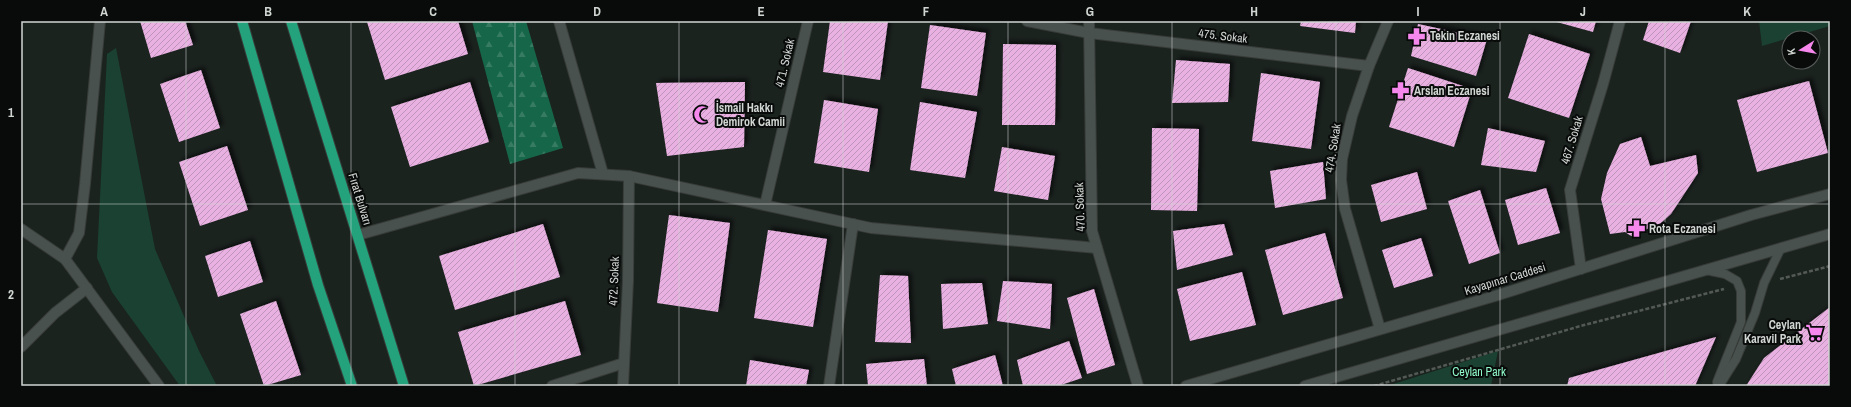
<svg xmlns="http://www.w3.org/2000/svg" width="1851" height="407" font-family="'Archivo Narrow',sans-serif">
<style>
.green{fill:#1a4131}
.forest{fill:url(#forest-firs)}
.building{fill:url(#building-hatch);filter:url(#shadow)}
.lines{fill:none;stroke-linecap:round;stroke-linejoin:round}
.lane-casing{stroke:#373c39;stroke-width:10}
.street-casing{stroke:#373c39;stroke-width:12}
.secondary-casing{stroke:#373c39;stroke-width:12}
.primary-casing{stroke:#373c39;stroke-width:12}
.path{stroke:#535a56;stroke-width:2.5;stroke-dasharray:4 2;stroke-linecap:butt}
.lane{stroke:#48514d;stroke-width:8}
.street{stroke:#48514d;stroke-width:10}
.secondary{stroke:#48514d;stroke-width:10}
.primary{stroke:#23a27b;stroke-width:10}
.grid{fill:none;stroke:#d1d6d3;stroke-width:1;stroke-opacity:0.55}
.labels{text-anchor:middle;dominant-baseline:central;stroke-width:4;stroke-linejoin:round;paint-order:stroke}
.street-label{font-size:12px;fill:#d1d6d3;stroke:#080b09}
.poi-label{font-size:12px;font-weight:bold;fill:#d1d6d3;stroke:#080b09;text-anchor:start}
.park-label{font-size:12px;fill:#90faca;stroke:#080b09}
.neatline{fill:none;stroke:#d1d6d3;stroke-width:1.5}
.grid-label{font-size:13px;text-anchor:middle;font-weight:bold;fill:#d1d6d3}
</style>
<defs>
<pattern id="forest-firs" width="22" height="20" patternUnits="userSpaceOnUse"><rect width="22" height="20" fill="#166749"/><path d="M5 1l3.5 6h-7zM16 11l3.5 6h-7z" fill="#377c62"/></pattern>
<pattern id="building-hatch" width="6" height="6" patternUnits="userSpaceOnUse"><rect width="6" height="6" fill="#e8b1e1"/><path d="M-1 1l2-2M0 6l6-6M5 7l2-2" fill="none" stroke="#be95b8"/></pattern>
<filter id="shadow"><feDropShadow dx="3.5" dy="-3.5" stdDeviation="2" flood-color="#0009"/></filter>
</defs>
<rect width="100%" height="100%" fill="#1b231f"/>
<g class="green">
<polygon points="1759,21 1830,21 1830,26 1762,46"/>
<polygon points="116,48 155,249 199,351 217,386 180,386 112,292 97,258 107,54"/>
<polygon points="1498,351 1491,386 1387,386"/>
</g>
<polygon class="forest" points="472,21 526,21 563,148 510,164"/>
<g class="building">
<polygon points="140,21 185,21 193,45 151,58"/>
<polygon points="369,21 458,21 468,54 385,80 367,22"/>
<polygon points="830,21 888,21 880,80 823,72"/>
<polygon points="1301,21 1356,21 1355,33 1300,26"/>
<polygon points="1553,21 1596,21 1593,32"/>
<polygon points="1649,21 1691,21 1680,53 1643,40"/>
<polygon points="1418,24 1487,39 1476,76 1411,56"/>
<polygon points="930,25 986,33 977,96 921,88"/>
<polygon points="1529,34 1590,54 1569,118 1508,98"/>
<polygon points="1003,44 1056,45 1055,125 1002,125"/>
<polygon points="1176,60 1230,64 1228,102 1172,103"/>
<polygon points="1408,68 1472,89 1454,147 1389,127"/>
<polygon points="201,70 220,128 179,142 160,84"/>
<polygon points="1261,73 1320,82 1311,149 1252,141"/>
<polygon points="1809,81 1828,153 1757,172 1737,100"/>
<polygon points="470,82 489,142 410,167 391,107"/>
<polygon points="745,82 744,147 667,156 656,83"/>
<polygon points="824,100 878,109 869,172 814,163"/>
<polygon points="920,102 977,112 965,178 910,170"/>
<polygon points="1152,128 1199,129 1197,211 1151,210"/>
<polygon points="1488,128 1545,141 1536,172 1481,165"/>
<polygon points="1641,137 1650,166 1696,155 1698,173 1671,214 1661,223 1631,236 1625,232 1610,234 1601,199 1607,173 1620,144"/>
<polygon points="227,146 248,210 200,226 179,162"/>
<polygon points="1002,147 1055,156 1048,200 994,191"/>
<polygon points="1323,162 1326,199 1275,208 1270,171"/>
<polygon points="1417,172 1427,209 1381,222 1371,185"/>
<polygon points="1546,188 1560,233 1518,245 1505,200"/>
<polygon points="1480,190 1500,253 1469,264 1448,201"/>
<polygon points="669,215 730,223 718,312 657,303"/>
<polygon points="543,224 560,277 455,310 439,256"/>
<polygon points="1224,224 1233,255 1177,270 1173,231"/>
<polygon points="768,230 827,239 813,327 754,318"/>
<polygon points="1325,233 1343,298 1283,315 1265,250"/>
<polygon points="1421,238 1433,276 1394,288 1382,250"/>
<polygon points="250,241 263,282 218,297 205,256"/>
<polygon points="1242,272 1256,325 1190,341 1177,289"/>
<polygon points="880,275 908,276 911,343 875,342"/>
<polygon points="1003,281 1052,284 1050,329 997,321"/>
<polygon points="982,283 988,324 943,329 941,284"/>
<polygon points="1094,289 1115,365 1087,374 1067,298"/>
<polygon points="276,301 301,375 264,386 240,314"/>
<polygon points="565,301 581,355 474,386 458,332"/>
<polygon points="1830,307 1830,386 1746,386 1764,358"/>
<polygon points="1716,337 1695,386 1567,386 1569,378"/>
<polygon points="1069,341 1082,378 1058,386 1023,386 1017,360"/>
<polygon points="995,355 1003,386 956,386 952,369"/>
<polygon points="924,359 927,386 868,386 866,364"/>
<polygon points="750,360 809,370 806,386 746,386"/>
</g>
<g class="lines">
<defs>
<g id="lane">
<polyline points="1706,270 1725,274 1737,281 1741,291 1741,322 1717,382"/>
<polyline points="1719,386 1736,359 1755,313 1764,283 1781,248"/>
</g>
<g id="street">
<polyline points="559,21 603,174"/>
<polyline points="1027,21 1089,33 1369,66"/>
<polyline points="1089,21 1092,231 1138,386"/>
<polyline points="765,205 808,21"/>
<polyline points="21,229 65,259 159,386"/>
<polyline points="358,235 578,173 629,176 871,228 1097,248"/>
<polyline points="65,259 79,233 85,184 100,21"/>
<polyline points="1581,269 1570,190 1603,84 1620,21"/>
<polyline points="1380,329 1345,209 1341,180 1342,159 1352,116 1369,66 1388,21"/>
<polyline points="21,347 55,313 87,288"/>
<polyline points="552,386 624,363"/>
<polyline points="623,386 628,281 629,176"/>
<polyline points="829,386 853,224"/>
</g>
<g id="secondary">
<polyline points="1186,386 1495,296 1751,215 1830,194"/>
<polyline points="1305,386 1830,234"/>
</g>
<g id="primary">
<polyline points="242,21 318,285 352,386"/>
<polyline points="291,21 404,386"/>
</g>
</defs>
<use href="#lane" class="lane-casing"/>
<use href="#street" class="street-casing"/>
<use href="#secondary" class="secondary-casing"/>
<use href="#primary" class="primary-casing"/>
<g class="path">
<polyline points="1780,279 1830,266"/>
<polyline points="1374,386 1584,325 1724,289"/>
</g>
<use href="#lane" class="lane"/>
<use href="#street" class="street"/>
<use href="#secondary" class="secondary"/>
<use href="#primary" class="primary"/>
</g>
<path class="grid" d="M 186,21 L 186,386M 351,21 L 351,386M 515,21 L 515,386M 679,21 L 679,386M 843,21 L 843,386M 1008,21 L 1008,386M 1172,21 L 1172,386M 1336,21 L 1336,386M 1500,21 L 1500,386M 1665,21 L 1665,386M 21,204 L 1830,204"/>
<defs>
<symbol id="pharmacy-bare" viewBox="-9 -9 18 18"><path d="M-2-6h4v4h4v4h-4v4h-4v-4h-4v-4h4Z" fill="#f688ed" stroke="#080b09" stroke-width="2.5" paint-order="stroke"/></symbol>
<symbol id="mosque-bare" viewBox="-9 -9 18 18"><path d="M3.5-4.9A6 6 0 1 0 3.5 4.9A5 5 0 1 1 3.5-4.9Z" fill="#f688ed" stroke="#080b09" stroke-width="2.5" paint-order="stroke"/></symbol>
<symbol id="supermarket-bare" viewBox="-9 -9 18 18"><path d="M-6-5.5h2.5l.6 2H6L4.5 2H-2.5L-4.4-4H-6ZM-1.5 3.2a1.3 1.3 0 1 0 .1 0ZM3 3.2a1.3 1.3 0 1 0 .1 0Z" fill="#f688ed" stroke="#080b09" stroke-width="2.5" paint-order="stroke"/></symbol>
</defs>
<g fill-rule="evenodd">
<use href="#pharmacy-bare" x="1404" y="24" width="25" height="25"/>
<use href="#pharmacy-bare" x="1388" y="78" width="25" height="25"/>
<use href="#mosque-bare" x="690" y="102" width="25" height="25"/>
<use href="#pharmacy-bare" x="1624" y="216" width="25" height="25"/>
<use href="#supermarket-bare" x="1802" y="320" width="25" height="25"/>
</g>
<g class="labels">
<g class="street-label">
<text transform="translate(1223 36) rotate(7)">475. Sokak</text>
<text transform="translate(785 63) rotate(-77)">471. Sokak</text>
<text transform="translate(1572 140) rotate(-73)">467. Sokak</text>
<text transform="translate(1333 148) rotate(-81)">474. Sokak</text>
<text transform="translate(360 199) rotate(73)">Fırat Bulvarı</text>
<text transform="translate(1080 207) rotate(-92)">470. Sokak</text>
<text transform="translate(1505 279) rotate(-17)">Kayapınar Caddesi</text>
<text transform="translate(614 281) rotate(-88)">472. Sokak</text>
</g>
<g class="poi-label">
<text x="1430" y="36">Tekin Eczanesi</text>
<text x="1414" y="91">Arslan Eczanesi</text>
<text x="716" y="108">İsmail Hakkı<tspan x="716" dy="14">Demirok Camii</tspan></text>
<text x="1649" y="229">Rota Eczanesi</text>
<text x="1801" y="325" text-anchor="end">Ceylan<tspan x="1801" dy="14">Karavil Park</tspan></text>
</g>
<g class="park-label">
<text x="1479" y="372">Ceylan Park</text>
</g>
</g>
<rect width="1851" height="407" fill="none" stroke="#080b09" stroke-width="44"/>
<g transform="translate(1801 50) rotate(259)"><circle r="19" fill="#080b09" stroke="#585c5a"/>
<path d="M0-3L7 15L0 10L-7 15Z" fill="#f688ed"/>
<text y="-6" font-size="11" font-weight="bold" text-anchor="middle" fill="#d1d6d3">K</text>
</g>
<rect x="22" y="22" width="1807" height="363" class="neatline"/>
<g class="grid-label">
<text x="104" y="16">A</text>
<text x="268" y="16">B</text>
<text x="433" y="16">C</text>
<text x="597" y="16">D</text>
<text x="761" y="16">E</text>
<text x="926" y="16">F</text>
<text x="1090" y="16">G</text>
<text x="1254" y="16">H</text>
<text x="1418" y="16">I</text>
<text x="1583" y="16">J</text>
<text x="1747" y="16">K</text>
<text x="11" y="117">1</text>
<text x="11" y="299">2</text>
</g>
</svg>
